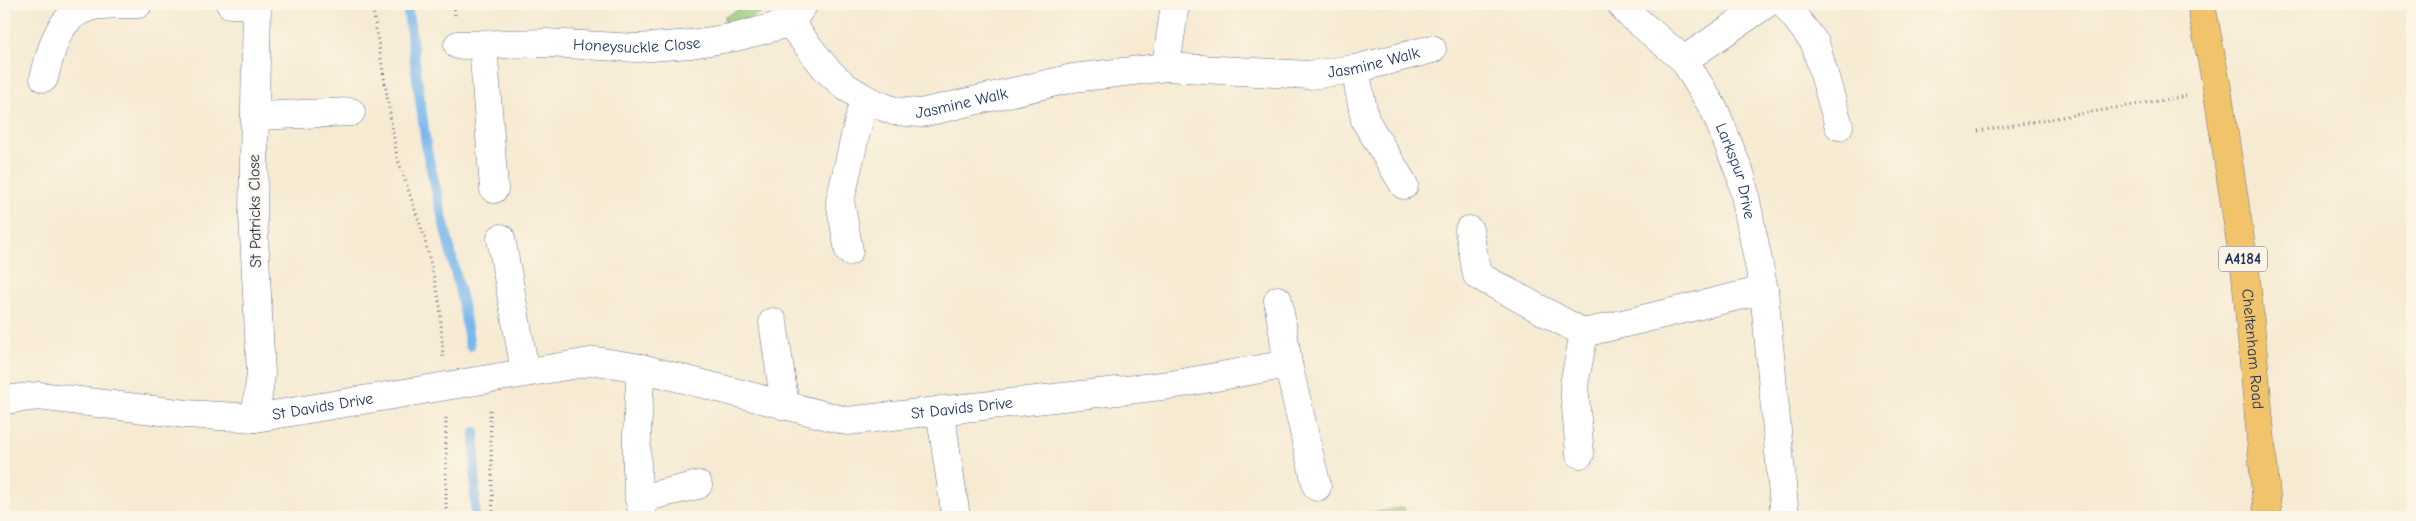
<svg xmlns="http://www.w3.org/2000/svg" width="2416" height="521" font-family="'Comic Neue',sans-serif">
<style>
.green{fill:#97ca7a;stroke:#597c6c}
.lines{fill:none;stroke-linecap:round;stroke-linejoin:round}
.stream{stroke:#79b8ec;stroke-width:10}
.minor-casing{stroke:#687087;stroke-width:29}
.major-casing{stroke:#687087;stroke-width:29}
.path{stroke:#687087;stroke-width:3;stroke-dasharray:1 4;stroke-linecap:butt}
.minor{stroke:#fff;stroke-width:28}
.major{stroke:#f1c36a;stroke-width:28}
.labels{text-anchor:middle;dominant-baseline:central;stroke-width:4;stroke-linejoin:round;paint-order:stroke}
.shield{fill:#fcf5e5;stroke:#5e6a86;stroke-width:1}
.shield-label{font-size:15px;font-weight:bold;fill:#1b2f5e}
.street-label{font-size:16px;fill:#1b2f5e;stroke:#fcf5e5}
</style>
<rect width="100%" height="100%" fill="#fcf5e5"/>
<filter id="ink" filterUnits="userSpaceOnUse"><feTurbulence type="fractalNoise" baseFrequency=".02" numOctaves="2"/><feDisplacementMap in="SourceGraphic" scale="10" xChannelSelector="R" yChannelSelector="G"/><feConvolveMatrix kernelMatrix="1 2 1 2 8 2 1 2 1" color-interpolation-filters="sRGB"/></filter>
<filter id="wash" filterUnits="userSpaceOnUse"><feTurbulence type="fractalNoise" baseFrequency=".0096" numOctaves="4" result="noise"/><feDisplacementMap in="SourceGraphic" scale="20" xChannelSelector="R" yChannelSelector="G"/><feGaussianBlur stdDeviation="1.12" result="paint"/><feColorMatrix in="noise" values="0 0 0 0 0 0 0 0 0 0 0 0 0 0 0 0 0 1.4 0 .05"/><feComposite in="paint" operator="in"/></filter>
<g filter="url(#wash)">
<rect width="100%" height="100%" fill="#f6ead2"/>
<g class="green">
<polygon points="751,4 778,4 739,23 726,26 724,17"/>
<polygon points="1404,507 1406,517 1347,517"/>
</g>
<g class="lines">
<g class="stream">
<polyline points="407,4 427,151 463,305 470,346"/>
<polyline points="475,432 475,517"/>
</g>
</g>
</g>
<g filter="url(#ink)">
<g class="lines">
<defs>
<g id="minor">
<polyline points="230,4 257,5"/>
<path id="s1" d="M 1621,4 L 1628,13 L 1684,60 L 1715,111 L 1741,176 L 1764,290 L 1785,517"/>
<polyline points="1785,4 1815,43 1839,126"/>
<path id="s2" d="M 790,23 L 827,70 L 846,87 L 869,101 L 894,111 L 921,113 L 1073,78 L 1166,67 L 1310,75 L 1355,69 L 1432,49"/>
<polyline points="483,44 494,189"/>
<path id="s3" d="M 458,45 L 546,43 L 637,48 L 691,44 L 736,37 L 790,23 L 804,4"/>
<polyline points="1684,60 1766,4"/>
<polyline points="1166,67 1175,4"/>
<polyline points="1355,69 1365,120 1404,185"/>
<path d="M 44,78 C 51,51 57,17 87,8 C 100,3 124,5 138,4"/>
<polyline points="255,116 351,112"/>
<polyline points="1469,230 1477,275 1584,333"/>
<polyline points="501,238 525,371"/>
<polyline points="849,251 840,201 864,98"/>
<polyline points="1278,300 1288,364 1317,487"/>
<polyline points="773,322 785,406"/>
<path d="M 641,368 C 638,417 632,470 643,517"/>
<path id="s4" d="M 4,400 L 39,396 L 186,414 L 255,418 L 596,361 L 641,368 L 847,421 L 1171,385 L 1288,364"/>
<polyline points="940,410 956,517"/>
<polyline points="255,418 261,374 253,215 257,4"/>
<polyline points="1580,454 1574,385 1584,333 1764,290"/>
<polyline points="639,499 698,485"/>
</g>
<g id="major">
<path id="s5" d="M 2201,4 L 2217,88 L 2246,277 L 2268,517"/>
</g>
</defs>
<use href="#minor" class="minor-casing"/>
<use href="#major" class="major-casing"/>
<g class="path">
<polyline points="372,4 397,157 424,236 440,304 443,357"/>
<polyline points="454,4 455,16"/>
<polyline points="1978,131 2187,96"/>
<polyline points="490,410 493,517"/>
<polyline points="446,418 446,517"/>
</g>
<use href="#minor" class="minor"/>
<use href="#major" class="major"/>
</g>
</g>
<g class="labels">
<rect class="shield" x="2219" y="246.5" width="48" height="25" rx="4"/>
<g class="shield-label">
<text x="2243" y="259">A4184</text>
</g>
<g class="street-label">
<text stroke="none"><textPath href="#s3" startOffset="179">Honeysuckle Close</textPath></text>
<text stroke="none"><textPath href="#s2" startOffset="625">Jasmine Walk</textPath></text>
<text stroke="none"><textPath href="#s2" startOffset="208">Jasmine Walk</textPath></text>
<text stroke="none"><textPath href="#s1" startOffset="208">Larkspur Drive</textPath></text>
<text transform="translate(255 211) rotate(-91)">St Patricks Close</text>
<text stroke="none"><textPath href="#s5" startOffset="349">Cheltenham Road</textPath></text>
<text stroke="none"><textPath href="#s4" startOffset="321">St Davids Drive</textPath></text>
<text stroke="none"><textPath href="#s4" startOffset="972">St Davids Drive</textPath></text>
</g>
</g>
<rect width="2416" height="521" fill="none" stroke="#fcf5e5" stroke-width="20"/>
</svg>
